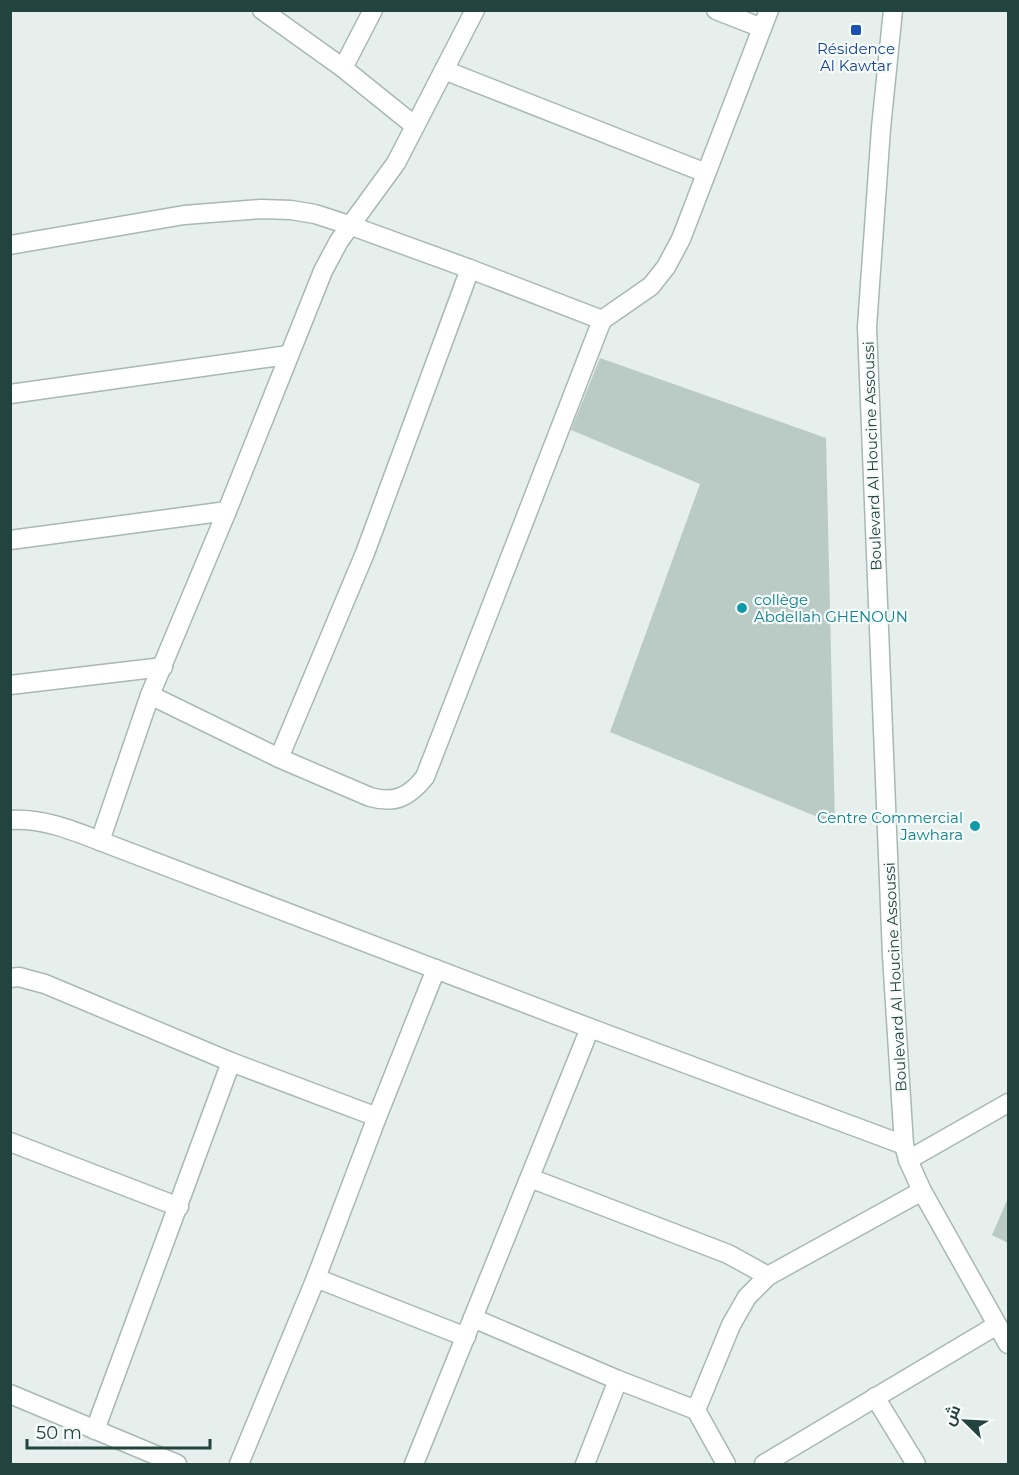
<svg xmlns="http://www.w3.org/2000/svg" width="1019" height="1475" font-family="Montserrat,Cairo,sans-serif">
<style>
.building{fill:#bacbc6}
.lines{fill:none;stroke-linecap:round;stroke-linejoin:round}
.minor-casing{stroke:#a8b8b4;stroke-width:21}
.minor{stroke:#fff;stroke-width:18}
.transit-dot{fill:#1a4fb4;stroke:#f7fbf9;stroke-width:2}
.culture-dot{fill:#0f9aa8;stroke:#f7fbf9;stroke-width:2}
.labels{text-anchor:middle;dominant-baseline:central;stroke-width:4.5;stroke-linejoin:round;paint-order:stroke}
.transit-label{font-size:15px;fill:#164399;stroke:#f7fbf9}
.street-label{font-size:15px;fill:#23433e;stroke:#f7fbf9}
.culture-label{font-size:15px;fill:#0d838f;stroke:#f7fbf9;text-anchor:start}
</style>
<rect width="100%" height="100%" fill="#e6efec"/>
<g class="building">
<polygon points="600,358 826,438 835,824 610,732 700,484 571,430"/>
<polygon points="1008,1198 1008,1243 992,1235"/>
</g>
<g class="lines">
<defs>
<g id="minor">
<polyline points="262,10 343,68 415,126"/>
<polyline points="716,10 762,28"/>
<polyline points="893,10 881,128 867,327 892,956 904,1145 908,1160 922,1191 1008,1344"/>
<polyline points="343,68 373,10"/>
<polyline points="444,70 706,173"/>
<polyline points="10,245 184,215 261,209 291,210 315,214 349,225 470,269 602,320"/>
<polyline points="10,394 288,355"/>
<polyline points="10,540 227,511"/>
<polyline points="10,685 163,667"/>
<path d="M 150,695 L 279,758 L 370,797 C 395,804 409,797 425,777 L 602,320 L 651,286 L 666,267 L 681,239 L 769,10"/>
<polyline points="279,758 365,553 470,269"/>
<path d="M 10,820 C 42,818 72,830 100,841 L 590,1028 L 904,1145"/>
<polyline points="100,841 150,695 227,511 323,271 339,241 396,163 475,10"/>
<polyline points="10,978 19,977 45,984 231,1062 377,1117"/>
<polyline points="10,1142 179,1207"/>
<polyline points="908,1160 1008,1103"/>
<polyline points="530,1178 728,1254 768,1276"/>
<polyline points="316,1278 466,1337"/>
<polyline points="473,1318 618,1380 696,1410"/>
<polyline points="10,1394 177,1464"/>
<polyline points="875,1397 916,1464"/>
<polyline points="95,1430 231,1062"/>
<polyline points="239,1464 316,1278 377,1117 436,969"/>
<polyline points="414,1464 590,1028"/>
<polyline points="585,1464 618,1380"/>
<polyline points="726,1464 696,1410 731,1325 747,1297 768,1276 922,1191"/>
<polyline points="764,1464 997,1325"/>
</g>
</defs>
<use href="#minor" class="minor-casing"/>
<use href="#minor" class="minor"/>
</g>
<rect class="transit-dot" x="850" y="24" width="12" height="12" rx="3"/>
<g class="culture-dot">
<circle cx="742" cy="608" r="6"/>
<circle cx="975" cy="826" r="6"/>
</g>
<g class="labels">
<g class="transit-label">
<text x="856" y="48">Résidence<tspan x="856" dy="17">Al Kawtar</tspan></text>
</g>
<g class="street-label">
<text transform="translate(872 456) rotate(-92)">Boulevard Al Houcine Assoussi</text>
<text transform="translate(895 977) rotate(-93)">Boulevard Al Houcine Assoussi</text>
</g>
<g class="culture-label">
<text x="754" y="599">collège<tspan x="754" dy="17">Abdellah GHENOUN</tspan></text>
<text x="963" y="817" text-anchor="end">Centre Commercial<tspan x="963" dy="17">Jawhara</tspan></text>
</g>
</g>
<rect width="1019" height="1475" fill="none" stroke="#23433e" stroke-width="24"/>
<g transform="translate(965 1421) rotate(294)" stroke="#f7fbf9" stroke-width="4.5" paint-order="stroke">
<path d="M0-4.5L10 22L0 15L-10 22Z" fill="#23433e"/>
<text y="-9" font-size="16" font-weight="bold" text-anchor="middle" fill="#23433e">ش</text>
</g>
<path d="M27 1439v9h183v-9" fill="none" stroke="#23433e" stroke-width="3"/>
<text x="36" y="1439" font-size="18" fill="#23433e" stroke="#f7fbf9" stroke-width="4.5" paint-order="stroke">50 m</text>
</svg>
